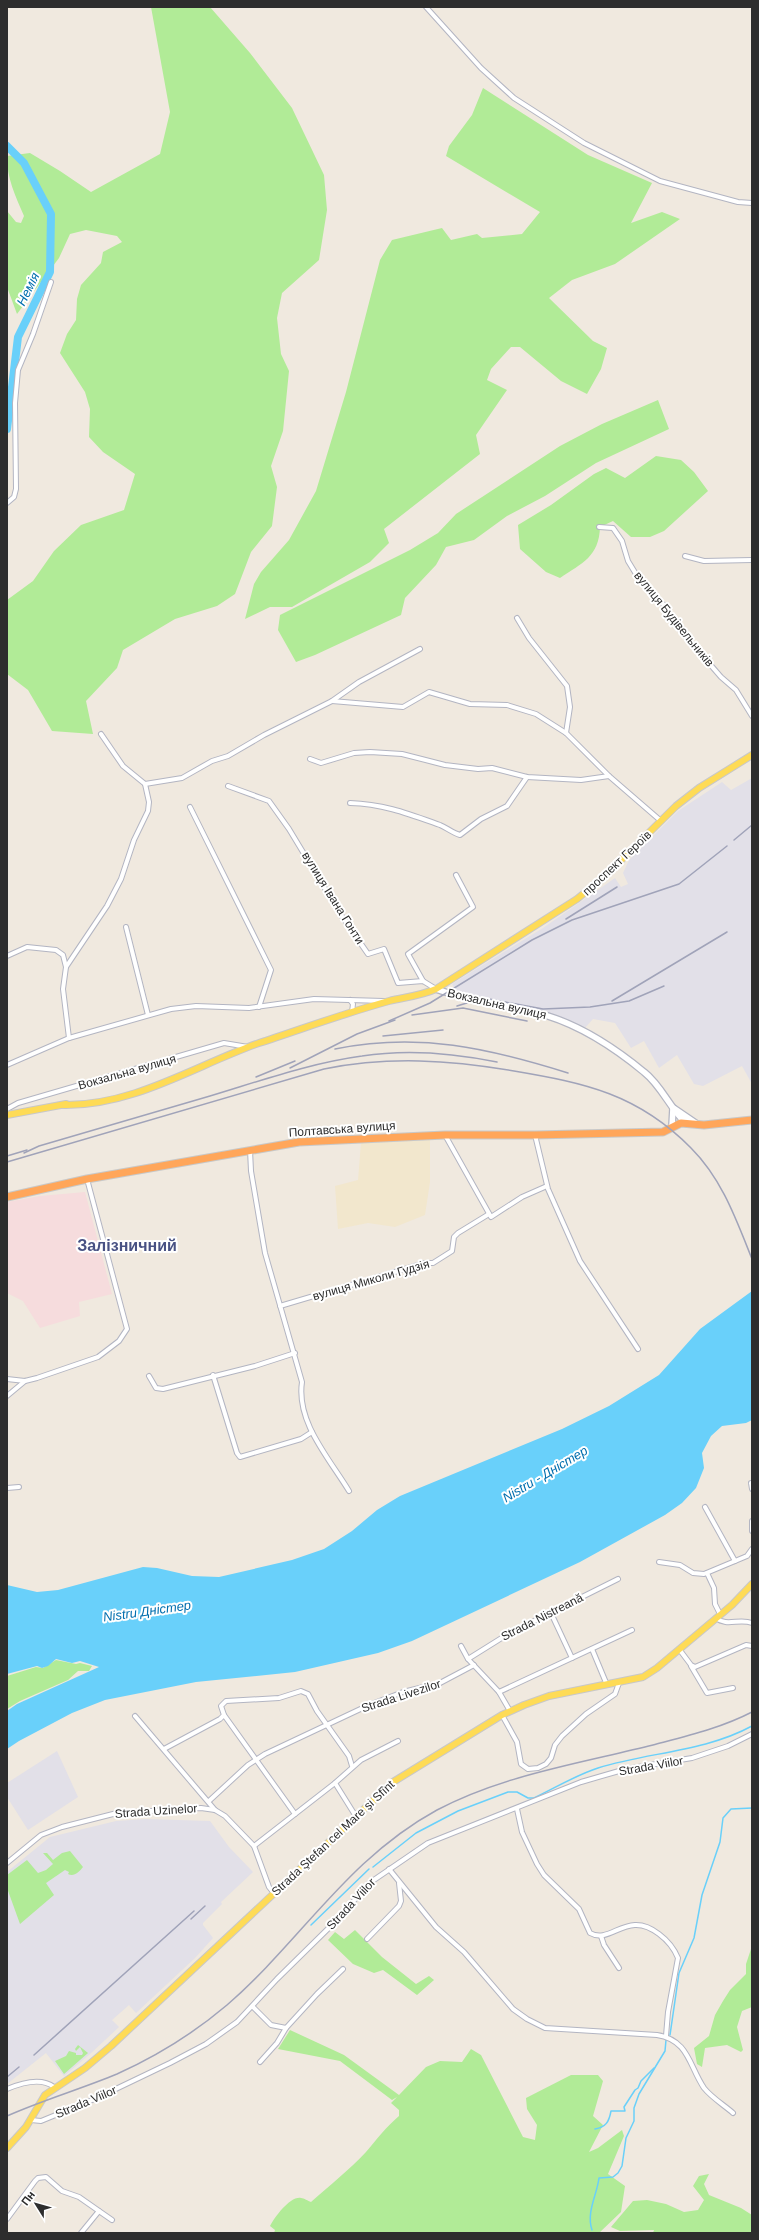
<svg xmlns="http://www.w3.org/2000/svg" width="759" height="2240" font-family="Helvetica,sans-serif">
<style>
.industrial{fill:#e2e0e8}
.education{fill:#f2e7cd}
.medical{fill:#f6dcdd}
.green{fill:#b1eb97}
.water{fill:#69d0fa}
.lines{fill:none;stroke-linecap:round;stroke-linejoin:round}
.stream{stroke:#69d0fa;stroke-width:1.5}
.river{stroke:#69d0fa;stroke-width:8}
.street-casing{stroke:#b3b5c2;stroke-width:6}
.secondary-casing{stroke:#b3b5c2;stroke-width:8}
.primary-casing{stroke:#c8c8c8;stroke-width:8}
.highway-casing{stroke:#c8c8c8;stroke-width:9}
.street{stroke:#fff;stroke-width:4}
.secondary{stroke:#fff;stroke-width:5.5}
.primary{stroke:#fedb56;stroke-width:6}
.highway{stroke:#ffa65a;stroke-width:7}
.rail{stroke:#a0a3b9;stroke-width:1.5}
.labels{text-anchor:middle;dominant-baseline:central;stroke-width:4;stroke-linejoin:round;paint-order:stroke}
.street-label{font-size:12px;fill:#2d2d2d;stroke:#fff}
.water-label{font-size:13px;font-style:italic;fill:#016eae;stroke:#fff}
.district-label{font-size:16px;font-weight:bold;fill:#485183;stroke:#fff}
</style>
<rect width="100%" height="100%" fill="#f0e9df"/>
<g class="industrial">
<polygon points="752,778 752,1084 742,1066 703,1086 694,1084 677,1055 659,1068 644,1041 631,1048 615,1023 593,1019 585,1028 554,1015 459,996 452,984 543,928 615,878 621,887 628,884 623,873 629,860 678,811 722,782 731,790"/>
<polygon points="57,1751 78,1797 28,1830 7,1797 7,1783"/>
<polygon points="146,1819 210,1821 229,1847 253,1872 221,1902 222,1904 203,1923 203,1925 213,1938 195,1958 136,2013 129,2005 112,2020 119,2027 90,2054 64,2076 46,2053 7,2084 7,1872 50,1837 116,1821"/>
</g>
<polygon class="education" points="430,1140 430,1182 425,1215 395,1227 368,1223 338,1229 335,1186 358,1180 361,1143"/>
<polygon class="medical" points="85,1192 112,1294 79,1302 80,1316 40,1328 23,1301 7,1293 7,1202 40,1196"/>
<g class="green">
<path d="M 151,7 L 210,7 L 250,53 L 292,108 L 324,175 L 327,210 L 319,260 L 282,293 L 277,318 L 281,354 L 289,371 L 283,431 L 271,466 L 277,487 L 272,526 L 251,552 L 235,594 L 217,606 L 175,619 L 123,650 L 117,668 L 86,701 L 93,734 L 52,731 L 28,690 L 7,674 L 7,600 L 33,581 L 54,551 L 81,525 L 124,510 L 135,474 L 103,452 L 89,437 L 90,409 L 85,392 L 60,353 L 67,334 L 76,320 L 77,299 L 81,285 L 101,263 L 103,252 L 122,242 L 117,236 L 86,230 L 70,234 L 59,258 L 17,314 L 7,287 L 7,211 L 16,222 L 21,223 L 24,216 C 15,195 7,179 7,156 L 30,153 L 60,171 L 91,192 L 160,154 L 170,112 Z"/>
<polygon points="483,88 588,155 652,183 631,223 662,212 680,219 615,264 572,280 549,298 593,341 607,348 601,369 587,394 561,381 520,347 511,347 491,369 487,380 507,390 476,435 480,454 384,529 389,543 370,562 292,607 270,607 245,619 254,584 261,572 289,540 316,491 346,392 380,260 392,240 442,228 451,240 477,234 482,238 522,234 540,212 446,156 449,146 472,115"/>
<polygon points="658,400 669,429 596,463 545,496 507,516 474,540 446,547 436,565 405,598 401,615 315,655 296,662 278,630 280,615 410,550 438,533 456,514 560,446 602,424"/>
<path d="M 656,456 L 681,460 L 694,472 L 708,491 L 664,531 L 650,537 L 631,537 L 613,521 L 600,527 C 599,557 582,563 560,578 L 546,572 L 520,549 L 518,525 L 551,505 L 594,474 L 606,468 L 625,478 Z"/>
<polygon points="56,1660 76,1664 80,1663 92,1666 89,1671 78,1671 68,1680 20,1701 7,1709 7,1676 36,1667 43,1668"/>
<path d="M 70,1851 L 83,1867 C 79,1872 74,1877 68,1874 L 69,1872 L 65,1870 L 46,1883 L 54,1895 L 20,1924 L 7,1888 L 7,1875 L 27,1860 L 38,1873 L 46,1870 L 53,1864 L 43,1853 L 47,1853 L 53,1860 L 62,1853 Z"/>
<polygon points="355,1930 382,1957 416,1984 429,1976 434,1980 417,1995 383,1970 374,1973 353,1964 328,1940 335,1932 344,1939"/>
<polygon points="752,1946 752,2007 742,2011 737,2027 743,2050 741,2052 727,2045 705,2048 702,2067 697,2064 694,2048 709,2036 715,2015 723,2001 730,1990 746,1974 746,1964"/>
<path d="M 290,2030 L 344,2055 L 399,2095 L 426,2067 L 440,2061 L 462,2062 L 471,2049 L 481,2055 L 523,2137 L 535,2140 L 537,2125 L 527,2109 L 526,2098 L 571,2075 L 598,2075 L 603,2081 L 593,2116 L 603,2125 L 589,2152 L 598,2148 L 622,2130 L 624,2136 L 608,2174 L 625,2186 L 621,2212 L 599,2233 L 274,2233 L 275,2230 L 270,2226 C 275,2217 290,2196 301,2198 C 304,2198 308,2201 311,2202 C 329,2186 349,2170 366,2152 C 377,2139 386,2127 399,2116 L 399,2110 L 391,2103 L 397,2097 L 392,2100 L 340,2061 L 278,2049 Z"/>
<polygon points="78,2045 88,2053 64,2074 55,2061 66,2056 69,2051 76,2053 76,2055 82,2055 83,2053 80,2047 76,2051 75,2049"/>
<polygon points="709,2174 704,2184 709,2195 741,2208 752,2215 752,2233 653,2233 654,2230 620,2231 611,2227 633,2201 647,2200 666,2204 684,2212 698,2210 704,2200 693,2186 699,2176"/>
</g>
<polygon class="water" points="752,1291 752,1420 746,1423 722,1426 711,1436 702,1453 704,1468 696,1488 682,1503 665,1515 580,1562 412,1641 378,1653 295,1672 196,1682 105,1700 72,1713 19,1741 7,1749 7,1711 17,1704 99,1667 80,1661 72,1663 56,1659 48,1666 42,1668 37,1666 7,1674 7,1585 37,1592 58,1590 143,1567 157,1568 192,1576 219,1577 292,1560 324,1549 352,1531 377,1510 400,1496 562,1429 609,1406 659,1375 700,1329"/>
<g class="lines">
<g class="stream">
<path d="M 373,1867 L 416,1833 L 458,1811 L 508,1792 L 517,1792 L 528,1798 L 534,1798 C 555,1788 576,1775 598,1768 C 649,1752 704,1752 752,1726"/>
<polyline points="311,1925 369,1869"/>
<polyline points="670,2035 679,1973 694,1938 702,1895 720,1842 723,1818 731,1809 752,1808"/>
<path d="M 595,2129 C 606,2127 609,2122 611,2111 L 625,2111 L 624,2107 L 635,2090 L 638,2088 L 641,2081 L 654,2068"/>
<path d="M 592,2230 C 586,2212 597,2195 599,2178 L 613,2177 L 618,2173 L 622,2166 L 626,2138 L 634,2121 L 634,2108 L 639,2094 L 665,2051 L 666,2040"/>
</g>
<polyline class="river" points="7,146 24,163 51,214 50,272 18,337 7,429"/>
<defs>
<g id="street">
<polyline points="426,7 481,68 514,98 584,143 660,181 738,202 752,203"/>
<polyline points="7,503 14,497 16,489 15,403 18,370 33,334 51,282"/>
<polyline points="599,527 613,528 622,541 628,561 639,579 663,604 675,624 721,677 736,690 752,716"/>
<polyline points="685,556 704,561 752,560"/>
<polyline points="517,618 529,638 567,686 570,707 566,733"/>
<polyline points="332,701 403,707 429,692 470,704 507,705 536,714 566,733 609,776 661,821"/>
<polyline points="101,734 123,766 145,784 182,778 212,761 228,756 264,735 332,701 359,682 420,649"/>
<polyline points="310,759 321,763 354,753 370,752 402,754 445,765 478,769 492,768 527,777 581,780 609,776"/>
<polyline points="228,786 269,801 289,829 341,915 368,954 384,949 398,983 423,981 436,989"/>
<path d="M 350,803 C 384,804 409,814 440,825 C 447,828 453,833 460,835 L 481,819 L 507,806 L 527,777"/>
<polyline points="190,807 271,970 259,1007"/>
<polyline points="126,927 148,1015"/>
<polyline points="7,956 27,947 56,950 63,955 66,967"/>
<polyline points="423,981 408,954 473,907 456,875"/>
<polyline points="350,1000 353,1004 352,1012"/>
<polyline points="69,1038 63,989 66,967 107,906 121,879 134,840 148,811 149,802 145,784"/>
<polyline points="7,1065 69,1038 171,1009 196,1006 249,1008 314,999 384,1001"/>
<polyline points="7,1109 18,1103 224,1043 248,1047"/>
<polyline points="445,1135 491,1217 522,1197 547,1186"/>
<polyline points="535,1135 548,1189 580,1261 638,1349"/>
<path d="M 250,1150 L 251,1171 L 265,1253 L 302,1382 C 296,1422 329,1458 349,1491"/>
<polyline points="280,1306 425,1263 433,1263 452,1251 454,1237 458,1233 489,1214"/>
<polyline points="213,1375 237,1453 240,1457 301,1439 312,1432"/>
<polyline points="149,1376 156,1388 163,1389 255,1366 295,1353"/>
<polyline points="7,1379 25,1381 37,1378 98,1357 119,1341 127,1329 87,1179"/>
<polyline points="7,1396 25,1381"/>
<polyline points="751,1483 752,1489"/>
<polyline points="7,1488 19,1487"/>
<polyline points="705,1507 735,1561"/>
<polyline points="752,1521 752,1531"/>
<polyline points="659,1562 680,1565 693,1573 704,1574 747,1556 752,1549"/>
<polyline points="707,1573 714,1588 715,1604 720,1614"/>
<polyline points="551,1613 572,1658"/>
<path d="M 716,1618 C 727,1627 739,1618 752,1623"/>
<polyline points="461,1646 468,1659 499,1692 510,1711"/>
<polyline points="592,1649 607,1685"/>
<polyline points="679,1649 691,1665 695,1667 746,1645 752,1646"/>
<polyline points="468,1659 508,1634 618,1579"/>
<polyline points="691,1666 707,1693 733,1688"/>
<polyline points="499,1692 632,1630"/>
<polyline points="224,1715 295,1814"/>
<polyline points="502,1715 517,1742 521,1764 528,1769 538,1768 546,1764 551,1758 555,1745 562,1736 586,1714 615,1694 619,1683"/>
<polyline points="135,1716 215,1810"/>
<polyline points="164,1749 220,1719 224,1715 221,1706 226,1701 279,1698 301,1691 308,1694 317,1711 349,1756 352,1766"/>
<polyline points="335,1783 355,1815"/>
<polyline points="209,1801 248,1765 265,1754 369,1705 403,1692 440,1683 474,1665"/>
<path d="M 517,1809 L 522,1832 L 537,1864 L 544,1875 L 579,1909 L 590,1933 C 611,1945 627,1909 659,1934 C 667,1940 674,1948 678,1958 L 668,2012 L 666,2036"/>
<polyline points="254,1846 335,1783 361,1760 398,1741"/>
<polyline points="7,1863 41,1835 62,1827 117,1813 201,1808 215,1810 225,1816 254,1846 269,1887 273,1892"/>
<path d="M 389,1869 L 436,1927 L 464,1952 L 513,2009 L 527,2019 L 545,2028 L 657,2035 C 689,2040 689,2066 704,2088 C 712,2098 724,2105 733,2113"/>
<polyline points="601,1936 604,1945 619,1968"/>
<polyline points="367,1939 399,1906 401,1901 399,1883"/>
<polyline points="253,2007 271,2025 286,2028 317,1994 343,1969"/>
<polyline points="260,2062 277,2043 286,2028"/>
<path d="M 7,2089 C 21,2083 41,2077 54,2087"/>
<polyline points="31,2120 41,2121 97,2098 170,2063 206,2044 237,2022 277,1979 341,1916 368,1884 428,1843 581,1782 626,1769 692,1758 728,1746 752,1734"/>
<polyline points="99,2211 112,2220"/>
<polyline points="7,2219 35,2181 38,2178 46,2177 62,2191 79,2197 99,2211 81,2233"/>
</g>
<g id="secondary">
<path d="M 436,989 C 472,1002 511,1004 548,1016 C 583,1027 616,1049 644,1072 C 662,1086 670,1109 686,1123"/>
<polyline points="675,1109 697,1124"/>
<polyline points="672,1126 673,1108"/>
</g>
<g id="primary">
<path d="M 64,1105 C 134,1106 196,1065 259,1043 C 302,1029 345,1013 389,1001 C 405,997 420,996 436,989 L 577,899 L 604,877 L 676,806 L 699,788 L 752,755"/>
<polyline points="7,1115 66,1104"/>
<polyline points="7,2148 26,2127 45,2095 85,2068 111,2046 393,1782 502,1715 524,1705 549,1696 643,1677 657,1668 732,1605 752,1584"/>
</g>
<polyline id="highway" points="7,1197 87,1179 299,1142 445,1135 535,1135 663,1132 681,1123 704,1125 752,1120"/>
</defs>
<use href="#street" class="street-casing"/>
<use href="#secondary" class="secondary-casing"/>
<use href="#primary" class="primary-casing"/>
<use href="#highway" class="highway-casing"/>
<use href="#street" class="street"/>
<use href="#secondary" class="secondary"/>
<use href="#primary" class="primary"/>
<use href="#highway" class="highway"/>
<g class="rail">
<polyline points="734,840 752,825"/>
<polyline points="566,919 617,887"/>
<polyline points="612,1001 727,932"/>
<polyline points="457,1006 483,998 543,1009 590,1007 629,1001 664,986"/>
<polyline points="412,1015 463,1008 527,1021"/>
<polyline points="389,1021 430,1003 532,940 572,920 679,884 727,846"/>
<polyline points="383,1036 443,1030"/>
<path d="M 335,1049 C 419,1032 488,1048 568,1073"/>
<polyline points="290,1068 357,1034 395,1020"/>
<polyline points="256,1077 295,1061"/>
<path d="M 24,1153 L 39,1146 C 96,1129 153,1113 210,1096 C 260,1081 310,1063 362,1056 C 406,1049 453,1053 497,1062"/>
<polyline points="7,1156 27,1150"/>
<path d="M 7,1162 L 324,1069 C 389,1056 450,1060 514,1071 C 585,1083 638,1094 691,1148 C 722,1179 736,1219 752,1259"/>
<polyline points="191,1919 205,1906"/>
<polyline points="34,2055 194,1911"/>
<polyline points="7,2077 19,2067"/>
<path d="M 7,2116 C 43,2100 81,2089 117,2074 C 157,2056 194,2033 227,2005 C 301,1941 347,1859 437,1810 C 503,1775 581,1763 653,1745 C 687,1736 721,1728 752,1712"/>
</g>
</g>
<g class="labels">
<g class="street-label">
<text transform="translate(674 619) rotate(51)">вулиця Будівельників</text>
<text transform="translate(617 863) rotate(-43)">проспект Героїв</text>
<text transform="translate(333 898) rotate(58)">вулиця Івана Гонти</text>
<text transform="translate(497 1004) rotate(13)">Вокзальна вулиця</text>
<text transform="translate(127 1072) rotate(-16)">Вокзальна вулиця</text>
<text transform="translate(342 1129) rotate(-4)">Полтавська вулиця</text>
<text transform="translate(371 1280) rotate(-16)">вулиця Миколи Гудзія</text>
<text transform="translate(542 1617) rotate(-27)">Strada Nistreană</text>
<text transform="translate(401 1696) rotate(-18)">Strada Livezilor</text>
<text transform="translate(651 1766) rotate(-10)">Strada Viilor</text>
<text transform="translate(156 1811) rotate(-4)">Strada Uzinelor</text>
<text transform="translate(333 1838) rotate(-43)">Strada Ştefan cel Mare şi Sfînt</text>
<text transform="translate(351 1904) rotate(-47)">Strada Viilor</text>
<text transform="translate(86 2102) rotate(-23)">Strada Viilor</text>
</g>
<g class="water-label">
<text transform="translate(28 289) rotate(-64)">Немія</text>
<text transform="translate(545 1474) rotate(-31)">Nistru - Дністер</text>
<text transform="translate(147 1611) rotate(-8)">Nistru Дністер</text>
</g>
<g class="district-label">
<text x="127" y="1245">Залізничний</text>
</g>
</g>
<rect width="759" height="2240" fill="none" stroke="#2d2d2d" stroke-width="16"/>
<g transform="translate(36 2204) rotate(307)" stroke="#ffffff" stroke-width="3" paint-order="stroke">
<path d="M0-3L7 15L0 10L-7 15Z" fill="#2d2d2d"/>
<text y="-6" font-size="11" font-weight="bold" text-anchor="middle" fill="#2d2d2d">Пн</text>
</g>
</svg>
